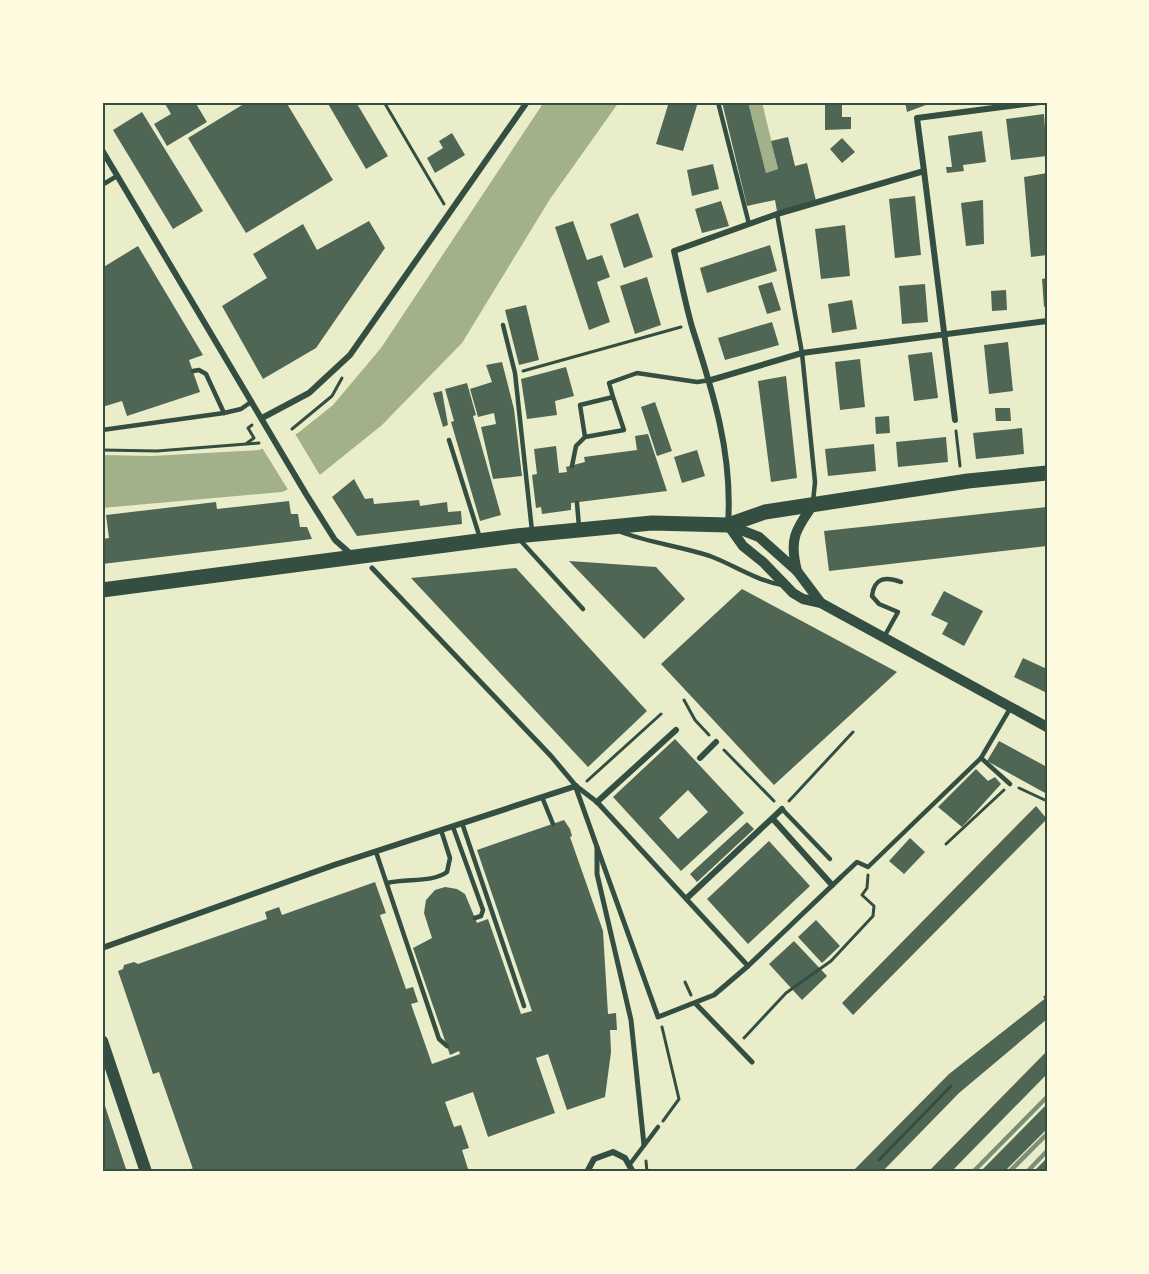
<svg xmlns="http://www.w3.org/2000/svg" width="1149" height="1274" font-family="Literata,serif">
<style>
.water{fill:#a3b18a}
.pier{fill:#e9edc9}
.building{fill:#4f6655;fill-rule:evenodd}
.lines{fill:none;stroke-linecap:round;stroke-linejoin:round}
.path{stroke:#344e41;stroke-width:3}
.service{stroke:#344e41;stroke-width:4.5}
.pedestrian{stroke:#344e41;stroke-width:5}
.minor{stroke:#344e41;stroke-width:6}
.tertiary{stroke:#344e41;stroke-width:10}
.secondary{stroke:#344e41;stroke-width:12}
.primary{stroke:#344e41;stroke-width:15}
.rail{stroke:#7c8e77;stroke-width:4.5}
.neatline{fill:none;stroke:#344e41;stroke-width:2}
</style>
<rect width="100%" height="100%" fill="#e9edc9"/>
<g class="water">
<polygon points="544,102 619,102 550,199 462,343 382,425 321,474 282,492 102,508 102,455 152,456 259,450 298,433 333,405 381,348"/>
<polygon points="748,102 762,102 778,169 766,173"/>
</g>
<polygon class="pier" points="294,432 321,477 290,493 261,446"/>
<g class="building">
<polygon points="164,102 195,102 207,122 167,146 154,124 171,114"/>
<polygon points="247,102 286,102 333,180 246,233 188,138"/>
<polygon points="327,102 356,102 388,156 366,169"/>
<polygon points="669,102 698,102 683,151 656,144"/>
<polygon points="722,102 748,102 766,173 778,169 771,141 788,137 795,166 807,163 816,201 777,211 775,200 747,206"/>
<polygon points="825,102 842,102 842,117 851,117 851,129 825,130"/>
<polygon points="905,102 934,102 907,112"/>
<polygon points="142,112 203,211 173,229 113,130"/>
<polygon points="1044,114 1047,156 1011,160 1006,119"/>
<polygon points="982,131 986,162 963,165 964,171 947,173 946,167 952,167 948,136"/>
<polygon points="452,133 465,155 435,173 427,158 443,148 439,141"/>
<polygon points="842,138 855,152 842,163 830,149"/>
<polygon points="713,164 719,189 692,196 687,170"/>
<polygon points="1047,173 1047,255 1031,257 1024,177"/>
<polygon points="915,196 921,255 895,258 889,199"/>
<polygon points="983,200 984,244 966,246 961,203"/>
<polygon points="721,201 729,226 702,233 695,209"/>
<polygon points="638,213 653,257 624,268 610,224"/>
<polygon points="369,221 385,248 316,348 263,379 222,306 267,278 253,254 303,224 317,250"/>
<polygon points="573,221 587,260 602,255 610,277 597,282 610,322 589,330 555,227"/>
<polygon points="845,225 850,276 821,279 815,229"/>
<polygon points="770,245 777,271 707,293 700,268"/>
<polygon points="138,246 203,355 189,360 200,392 127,416 122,401 102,407 102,268"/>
<polygon points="647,277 661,325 635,334 620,286"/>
<polygon points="1047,278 1047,306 1044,307 1042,279"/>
<polygon points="772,282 781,310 767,314 758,286"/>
<polygon points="925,284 928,322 902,324 899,286"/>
<polygon points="1006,290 1007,310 992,311 991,291"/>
<polygon points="852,300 857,329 832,333 828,304"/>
<polygon points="526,305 539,360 519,365 505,310"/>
<polygon points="772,322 779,345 725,360 718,338"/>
<polygon points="1008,342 1013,391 989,394 984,345"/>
<polygon points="932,352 938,398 914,401 908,355"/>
<polygon points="860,359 865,407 840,410 835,362"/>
<polygon points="502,362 514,409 522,476 493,479 481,427 496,424 494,413 478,417 470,389 492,382 486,365"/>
<polygon points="566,367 574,396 555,401 557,415 527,419 521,379"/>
<polygon points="786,376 797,478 771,482 758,381"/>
<polygon points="467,383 476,415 473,416 501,515 480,521 451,422 454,421 445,389"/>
<polygon points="442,391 448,425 443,427 433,393"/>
<polygon points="655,402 672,451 657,456 641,407"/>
<polygon points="995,408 1010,408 1011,421 996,421"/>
<polygon points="889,416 890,433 876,434 875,417"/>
<polygon points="1022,428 1024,454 976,459 973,433"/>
<polygon points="648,434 667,491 571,503 571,510 542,514 541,507 536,508 532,475 537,474 534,449 556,446 559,473 567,472 566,467 585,462 584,457 637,450 635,436"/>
<polygon points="946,437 948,462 898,467 896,442"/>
<polygon points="874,444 876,471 828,476 825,449"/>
<polygon points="697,450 705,476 682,483 674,457"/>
<polygon points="354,479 365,499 373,498 374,504 419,500 420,506 447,502 448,512 461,511 462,524 357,536 332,497"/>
<polygon points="289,501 291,514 298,514 300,527 307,527 312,539 102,564 102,539 109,538 106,515 216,502 217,509"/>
<polygon points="1047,507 1047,546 829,571 824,531"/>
<polygon points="569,561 656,567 685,599 644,639"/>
<polygon points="516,568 647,711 588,767 411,578"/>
<polygon points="742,589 897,672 774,785 661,664"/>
<polygon points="944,591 983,611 964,646 942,634 948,623 931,615"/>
<polygon points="1023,658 1047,669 1047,693 1014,677"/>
<path d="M 675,739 L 744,813 L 681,871 L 613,797 ZM 688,790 L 708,812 L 678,839 L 659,818 Z"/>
<polygon points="999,741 1047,767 1047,794 987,761"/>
<polygon points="976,769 988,781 995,777 1001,784 962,827 938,807"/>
<polygon points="1036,806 1047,819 853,1015 842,1003"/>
<polygon points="564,820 570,829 572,836 570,837 603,931 608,1014 616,1013 617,1030 610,1030 611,1052 605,1097 567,1110 548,1054 536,1058 555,1113 488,1137 473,1092 445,1102 454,1127 461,1125 469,1148 462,1150 469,1172 194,1172 159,1072 153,1074 118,971 123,969 124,965 134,962 138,964 267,919 265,912 279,907 282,915 375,882 386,913 380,915 381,918 406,989 413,987 418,1002 411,1004 432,1064 460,1054 459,1051 450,1055 413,948 432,938 424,913 426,900 435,890 445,887 457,889 465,894 477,923 488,919 521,1014 532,1011 477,850"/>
<polygon points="747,822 754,829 697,882 690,874"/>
<polygon points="910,838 925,852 904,874 889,861"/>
<polygon points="769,841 810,886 748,944 707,899"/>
<polygon points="816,920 840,946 822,963 798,937"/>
<polygon points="794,941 827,976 802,1000 769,964"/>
<polygon points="1047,997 1047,1019 959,1093 882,1172 852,1172 949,1074"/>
<polygon points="1047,1051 1047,1074 951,1172 928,1172"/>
<polygon points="102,1097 127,1172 102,1172"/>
<polygon points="1047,1104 1047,1129 1004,1172 980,1172"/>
<polygon points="1047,1158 1047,1172 1033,1172"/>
</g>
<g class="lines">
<g class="path">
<polyline points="384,102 444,204"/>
<polyline points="523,371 681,327"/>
<polyline points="292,429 332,396 342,378"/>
<polyline points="956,431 960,466"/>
<polyline points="247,443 254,438 248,428 252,425"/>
<polyline points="102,450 157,451 259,443"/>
<polyline points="684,700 695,720 709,735"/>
<polyline points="724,750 774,801"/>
<polyline points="587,781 661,714"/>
<polyline points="1019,788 1047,801"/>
<polyline points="789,801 853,732"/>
<polyline points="946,844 1004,790"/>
<polyline points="685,982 691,995"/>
<polyline points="1045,997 1047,999"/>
<polyline points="662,1027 679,1099 663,1121"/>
<polyline points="744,1038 786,993 831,961 873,916 874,906 862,895 867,888 868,875"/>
<polyline points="879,1160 951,1086"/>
<polyline points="646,1161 647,1172"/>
<polyline points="926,1171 927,1172"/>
<polyline points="186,1172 193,1170"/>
</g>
<g class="service">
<polyline points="718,102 749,224"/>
<polyline points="102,185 117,176"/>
<polyline points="777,214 802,353 815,482 813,502"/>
<polyline points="503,325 515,373 532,531"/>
<polyline points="193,371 199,370 206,374 224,413"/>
<polyline points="613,397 624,430 585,437 580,405 613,397 609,383 637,373 697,382 711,380"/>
<polyline points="102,430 224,413 241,409 251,402"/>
<polyline points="449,440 480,538"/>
<polyline points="572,466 576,446 585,437"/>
<polyline points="577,503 579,527"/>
<path d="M 621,532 C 650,543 680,546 710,556 C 734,565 757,581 782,585"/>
<polyline points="520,540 583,609"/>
<path d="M 884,637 L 898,612 L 879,604 L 872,596 C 874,578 885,576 901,582"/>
<polyline points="981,758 1010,784"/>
<polyline points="542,797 553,824"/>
<polyline points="782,809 830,859"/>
<polyline points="462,823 524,1006"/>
<polyline points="453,827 483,910 481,916 475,918"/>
<polyline points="376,852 439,1039 447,1046"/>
<polyline points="840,878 857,862 868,867 981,758 1011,707"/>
<path d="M 387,883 C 407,878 432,883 447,872 L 450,858 L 441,830"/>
<polyline points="630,1164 658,1127"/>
</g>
<g class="pedestrian">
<polyline points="372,568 551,756 576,786 597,802 748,966 714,995 658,1017 597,847"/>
<polyline points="576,788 597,847 597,874 631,1020 644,1145"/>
<polyline points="748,966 840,878"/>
<polyline points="696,1004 752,1062"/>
</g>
<g class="minor">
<polyline points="102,150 306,494 335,540 352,555"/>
<polyline points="924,171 955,420"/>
<polyline points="711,380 802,353 1047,321"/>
<polyline points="262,418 309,393 350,355 527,102"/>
<path d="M 728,524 C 733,454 713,392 692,327 C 685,302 680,276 674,251 L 777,214 L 924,171 L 917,118 L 1040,102"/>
<polyline points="700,758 716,742"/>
<polyline points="597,802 676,730"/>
<polyline points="773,819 832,885"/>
<polyline points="687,898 782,809"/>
<polyline points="102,948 334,865 576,786"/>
<polyline points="587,1172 594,1159 613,1152 625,1158 633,1172"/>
</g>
<g class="tertiary">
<polyline points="728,525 743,546 763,562 793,593 803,599 821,603 1047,727"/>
<polyline points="728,525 759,537 797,571 821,603"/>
<path d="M 797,571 C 789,540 795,530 813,505"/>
</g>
<polyline class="secondary" points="102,1041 146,1172"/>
<polyline class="primary" points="102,590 516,536 652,523 728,525 765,512 968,481 1047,473"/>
<g class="rail">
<polyline points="973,1172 1047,1097"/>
<polyline points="1009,1172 1047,1134"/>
<polyline points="1027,1172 1047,1151"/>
</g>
</g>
<rect width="1149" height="1274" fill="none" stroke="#fefae0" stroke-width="207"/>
<rect x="104" y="104" width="942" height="1066" class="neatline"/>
</svg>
